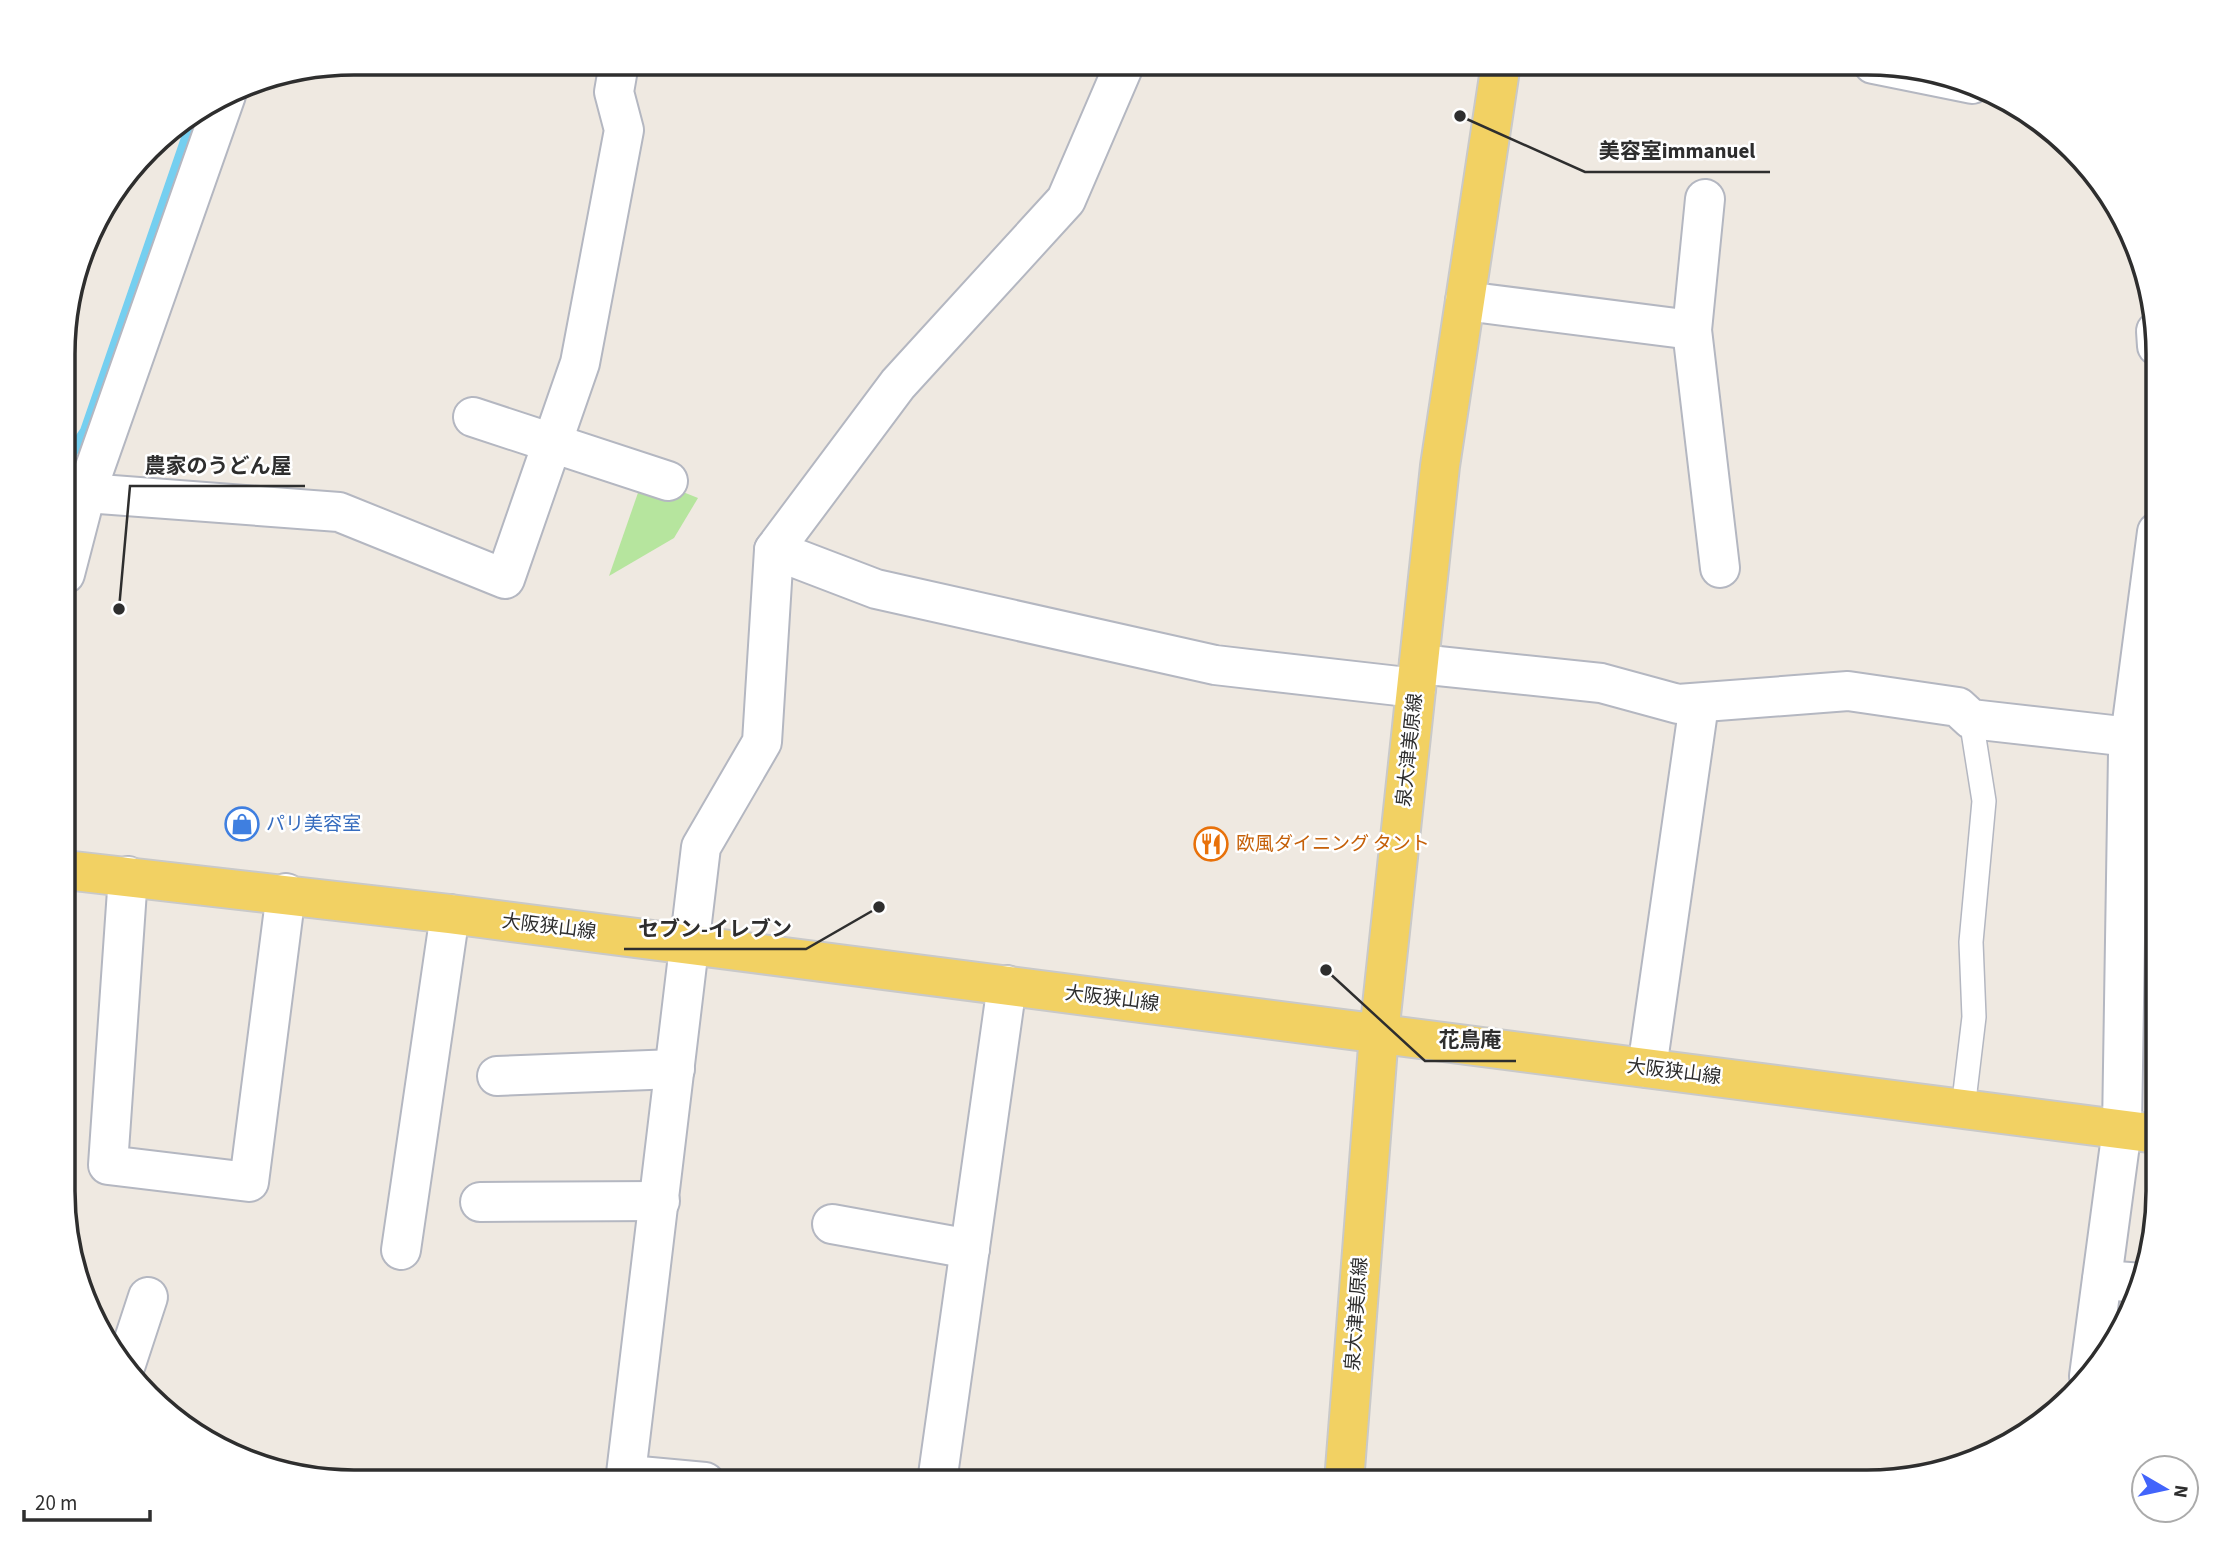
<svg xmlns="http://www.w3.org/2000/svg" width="2221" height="1545" font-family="'Source Sans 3','Noto Sans JP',sans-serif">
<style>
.green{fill:#b6e59e}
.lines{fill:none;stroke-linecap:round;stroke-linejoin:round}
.stream{stroke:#75cff0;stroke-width:12}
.service-casing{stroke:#b4b7c1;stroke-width:26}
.minor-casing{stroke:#b4b7c1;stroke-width:42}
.primary-casing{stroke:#c9c9c9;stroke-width:42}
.service{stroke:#fff;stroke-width:23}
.minor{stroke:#fff;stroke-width:38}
.primary{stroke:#f2d163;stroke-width:38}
.labels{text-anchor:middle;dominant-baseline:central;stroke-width:5;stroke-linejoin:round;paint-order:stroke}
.street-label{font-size:19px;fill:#2e2e2e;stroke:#fff}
.shop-label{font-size:19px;fill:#366cbe;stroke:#fff;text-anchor:start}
.food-label{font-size:19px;fill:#c56008;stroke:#fff;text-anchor:start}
.rim{fill:none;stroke:#2e2e2e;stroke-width:3.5}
.leader{fill:none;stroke:#2e2e2e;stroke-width:2.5}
.callout-dot{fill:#2e2e2e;stroke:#fff;stroke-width:2.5}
.callout-label{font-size:21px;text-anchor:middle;font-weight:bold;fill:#2e2e2e;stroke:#fff;stroke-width:5;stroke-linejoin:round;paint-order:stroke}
</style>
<rect width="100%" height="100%" fill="#efe9e1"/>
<polygon class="green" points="640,487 673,488 698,498 674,538 609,576"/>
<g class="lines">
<polyline class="stream" points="65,462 86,431 195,115"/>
<defs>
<polyline id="service" points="1963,1109 1974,1017 1971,942 1984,801 1971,719"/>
<g id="minor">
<polyline points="1873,64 1972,84"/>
<polyline points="1705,199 1692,330 1720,568"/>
<polyline points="1465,301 1692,330"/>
<polyline points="2156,331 2157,346"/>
<polyline points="473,417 668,481"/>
<polyline points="65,497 86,493 339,512 505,579 580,363 624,130 614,92 619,63"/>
<polyline points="774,550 876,589 1215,665 1416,688"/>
<polyline points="65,574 86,493 226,95"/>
<polyline points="1419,664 1601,683 1678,704 1848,691 1958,707 1971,719 2130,737"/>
<polyline points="128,876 108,1165 249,1182 286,893"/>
<polyline points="1647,1068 1699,704"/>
<polyline points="497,1076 675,1069"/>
<polyline points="480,1202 660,1201"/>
<polyline points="832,1224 970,1249"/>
<polyline points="401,1250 450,914"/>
<polyline points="2102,1280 2143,1283"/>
<polyline points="126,1364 148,1297"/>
<polyline points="2089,1376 2122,1129 2128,753 2157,532"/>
<polyline points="629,1475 705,1482"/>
<polyline points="625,1482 701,847 762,742 774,550 898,384 1066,200 1125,63"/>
<polyline points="937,1482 1007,985"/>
</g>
<g id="primary">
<polyline points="65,870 450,914 2157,1134"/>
<polyline points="1344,1482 1379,1034 1440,466 1501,63"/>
</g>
</defs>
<use href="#service" class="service-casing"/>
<use href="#minor" class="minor-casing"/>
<use href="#primary" class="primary-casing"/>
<use href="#service" class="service"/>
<use href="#minor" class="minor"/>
<use href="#primary" class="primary"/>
</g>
<defs>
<symbol id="shop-ring" viewBox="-11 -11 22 22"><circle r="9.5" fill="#fff" stroke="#3f7fe0" stroke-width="1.5"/><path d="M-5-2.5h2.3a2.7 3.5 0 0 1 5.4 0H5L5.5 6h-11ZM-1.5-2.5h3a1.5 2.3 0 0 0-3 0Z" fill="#3f7fe0"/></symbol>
<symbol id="restaurant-ring" viewBox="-11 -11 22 22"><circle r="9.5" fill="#fff" stroke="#e8710a" stroke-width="1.5"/><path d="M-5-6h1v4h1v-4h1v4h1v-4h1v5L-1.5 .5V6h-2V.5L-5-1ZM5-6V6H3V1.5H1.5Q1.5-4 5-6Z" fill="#e8710a"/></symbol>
</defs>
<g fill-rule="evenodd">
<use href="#shop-ring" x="223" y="805" width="38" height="38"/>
<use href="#restaurant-ring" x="1192" y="825" width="38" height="38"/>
</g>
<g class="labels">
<g class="street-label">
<text transform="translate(1410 750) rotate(-84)">泉大津美原線</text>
<text transform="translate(549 927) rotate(7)">大阪狭山線</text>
<text transform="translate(1112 999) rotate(7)">大阪狭山線</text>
<text transform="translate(1674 1072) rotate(7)">大阪狭山線</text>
<text transform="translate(1357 1314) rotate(-86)">泉大津美原線</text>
</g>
<g class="shop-label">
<text x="266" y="824">パリ美容室</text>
</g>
<g class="food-label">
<text x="1236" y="844">欧風ダイニング タント</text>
</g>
</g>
<path d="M0 0H2221V1545H0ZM354 75H1867A279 279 0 0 1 2146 354V1191A279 279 0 0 1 1867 1470H354A279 279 0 0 1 75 1191V354A279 279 0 0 1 354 75Z" fill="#fff" fill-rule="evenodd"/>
<path class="rim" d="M354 75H1867A279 279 0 0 1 2146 354V1191A279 279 0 0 1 1867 1470H354A279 279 0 0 1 75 1191V354A279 279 0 0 1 354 75Z"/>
<path class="leader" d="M1460 116L1585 172H1770M119 609L130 486H305M879 907L806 949H624M1326 970L1425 1061H1516"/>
<g class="callout-dot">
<circle cx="1460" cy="116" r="7"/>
<circle cx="119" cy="609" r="7"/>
<circle cx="879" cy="907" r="7"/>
<circle cx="1326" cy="970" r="7"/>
</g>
<g class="callout-label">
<text x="1677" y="158">美容室immanuel</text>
<text x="218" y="473">農家のうどん屋</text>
<text x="715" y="936">セブン-イレブン</text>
<text x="1470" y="1047">花鳥庵</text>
</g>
<g transform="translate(2165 1489) rotate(99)"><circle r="33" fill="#ffffff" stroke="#ababab" stroke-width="2"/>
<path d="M0-5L12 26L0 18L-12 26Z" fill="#4264fb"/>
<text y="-10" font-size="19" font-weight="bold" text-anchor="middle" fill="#2e2e2e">N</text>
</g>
<path d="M24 1510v10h126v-10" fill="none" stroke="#2e2e2e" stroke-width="3.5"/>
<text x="35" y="1510" font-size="21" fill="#2e2e2e" stroke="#ffffff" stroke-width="5" paint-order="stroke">20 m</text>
</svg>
